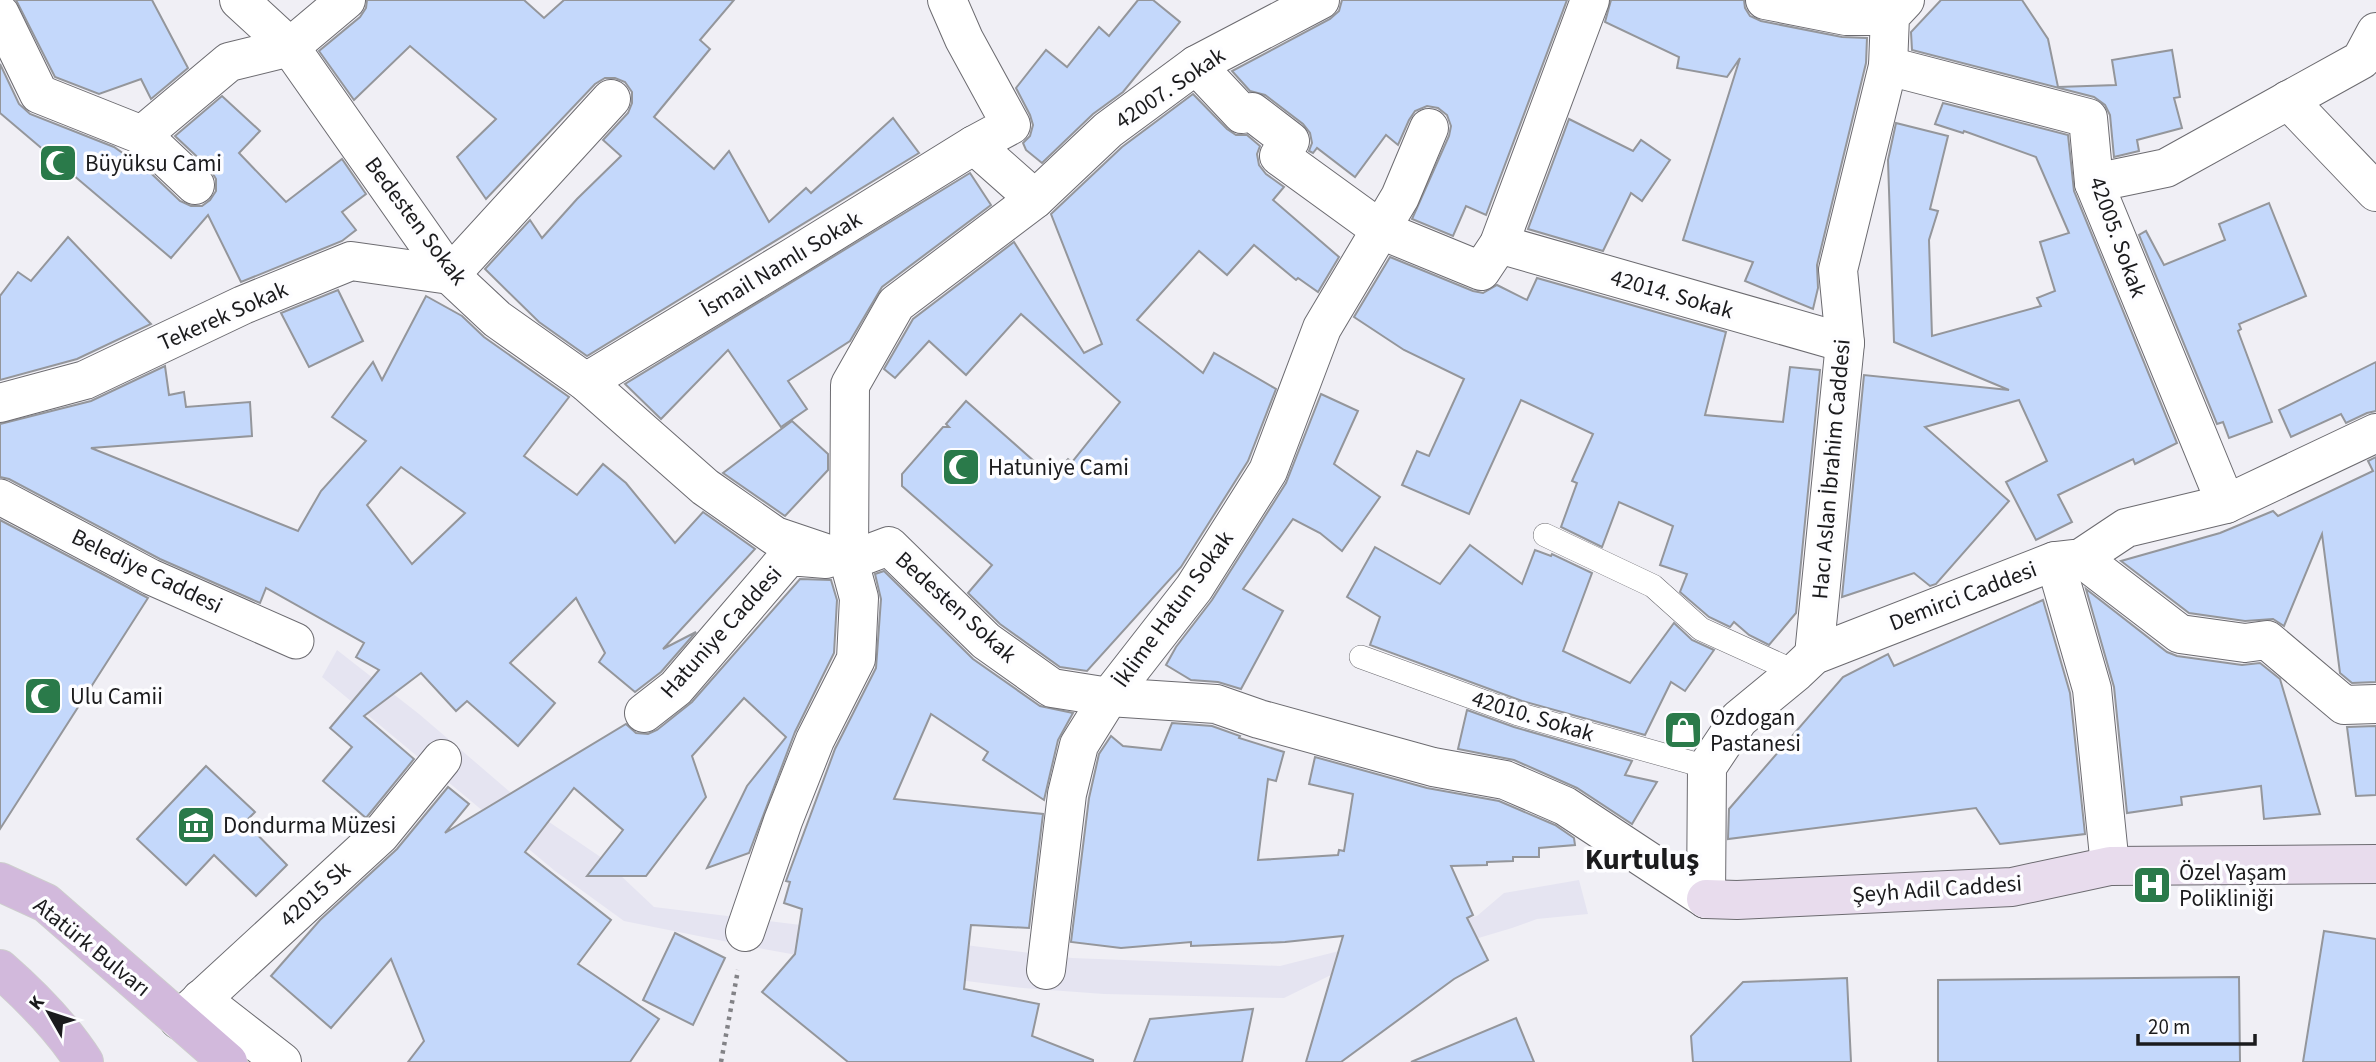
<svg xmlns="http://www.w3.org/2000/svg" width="2376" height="1062" font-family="'Source Sans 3',sans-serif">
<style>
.built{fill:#e5e4f1}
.building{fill:#c4d8fb;stroke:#94969b;stroke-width:2;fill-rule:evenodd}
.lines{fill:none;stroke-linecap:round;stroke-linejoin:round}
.service-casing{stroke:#6c6b70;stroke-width:24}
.pedestrian-casing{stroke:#6c6b70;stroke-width:37}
.minor-casing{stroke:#6c6b70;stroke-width:40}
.secondary-casing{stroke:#6c6b70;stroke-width:40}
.primary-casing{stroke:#cdcdcd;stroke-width:40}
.path{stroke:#828286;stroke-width:4.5;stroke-dasharray:3.5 5;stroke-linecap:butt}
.service{stroke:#fff;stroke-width:23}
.pedestrian{stroke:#fff;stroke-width:35}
.minor{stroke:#fff;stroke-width:38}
.secondary{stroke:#e8dced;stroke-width:38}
.primary{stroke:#d2b9dc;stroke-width:38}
.labels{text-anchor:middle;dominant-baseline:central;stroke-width:7;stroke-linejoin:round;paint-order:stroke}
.street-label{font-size:23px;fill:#1b1b1d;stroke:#fdfdff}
.poi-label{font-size:23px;fill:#1b1b1d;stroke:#fdfdff;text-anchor:start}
.district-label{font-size:30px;font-weight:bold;fill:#1b1b1d;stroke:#fdfdff}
</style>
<rect width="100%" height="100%" fill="#f0eff5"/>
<polygon class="built" points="337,650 419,714 530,809 602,858 654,907 1072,958 1280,966 1477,916 1504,893 1579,880 1588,914 1537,919 1512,928 1435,951 1380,972 1331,975 1284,998 1104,994 1023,988 887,971 758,948 624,921 555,871 322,677"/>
<g class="building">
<polygon points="16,0 152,0 188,68 151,99 141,79 99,94 55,77"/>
<polygon points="367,0 524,0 544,18 564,0 734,0 700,40 710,49 654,117 714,169 729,151 769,222 806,188 811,193 893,118 919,153 587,356 539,322 485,269 530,220 542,238 577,199 621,156 603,140 628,113 632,103 632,92 625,82 615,78 605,78 595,84 486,199 457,157 496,119 410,46 354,100 319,51 360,17 366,8"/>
<polygon points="1138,0 1153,0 1180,22 1123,92 1093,114 1042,163 1026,150 1023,143 1030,136 1033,125 1030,115 1016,88 1046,50 1067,67 1099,27 1109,36"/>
<polygon points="1342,0 1567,0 1486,215 1466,206 1453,236 1412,219 1449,136 1451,126 1447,115 1438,108 1427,106 1415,111 1409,120 1398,145 1386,135 1355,177 1317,148 1313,153 1309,151 1312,143 1310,133 1303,124 1265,95 1250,91 1232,71 1330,19 1339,11"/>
<polygon points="1611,0 1744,0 1745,8 1750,16 1761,21 1842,37 1867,38 1866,63 1817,265 1818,288 1813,309 1745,281 1753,262 1683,240 1740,58 1727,77 1677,68 1679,57 1605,22"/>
<polygon points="1941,0 2022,0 2048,39 2058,87 2116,85 2112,60 2172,50 2180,97 2174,98 2182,128 2137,140 2139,151 2114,157 2110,115 2105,105 2094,97 1912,50 1911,32"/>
<polygon points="0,64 19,104 30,114 114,147 134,161 136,159 180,201 191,206 202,206 210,200 216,191 216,179 210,169 175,136 222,96 260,131 239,153 286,202 342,159 366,194 342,212 356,230 342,241 241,282 208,215 171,258 0,113"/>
<polygon points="1193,94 1227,129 1236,135 1247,135 1260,146 1257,154 1259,165 1266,174 1284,187 1273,200 1339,257 1318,292 1298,278 1296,280 1254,245 1227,275 1199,251 1137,320 1203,373 1214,353 1276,389 1248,461 1181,567 1087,671 1060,667 1000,624 968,593 992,565 902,486 902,474 943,427 949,427 946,424 966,401 1052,477 1068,459 1072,462 1120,402 1021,314 966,375 929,341 895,378 884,369 913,319 1014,242 1084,353 1102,344 1051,214 1122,147"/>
<polygon points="1943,103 2068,135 2074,191 2177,443 2135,464 2133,459 2058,495 2072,522 2036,540 2006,482 2047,461 2019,400 1925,427 2009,501 1936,584 1930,586 1914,573 1842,597 1864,375 2009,390 1894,342 1888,160 1896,123 1948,136 1930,209 1938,211 1929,240 1932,336 2041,306 2037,298 2055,291 2040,242 2069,233 2036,157 1964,131 1963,133 1935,124"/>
<polygon points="1569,119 1633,151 1641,140 1670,160 1642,201 1631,193 1603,251 1528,229"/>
<polygon points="970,173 991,205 882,287 850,341 788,381 807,409 781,427 728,350 661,419 625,384"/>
<polygon points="2269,203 2306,296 2239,324 2241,329 2238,331 2272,422 2229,438 2223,422 2217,424 2139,235 2146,231 2164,265 2225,240 2219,224"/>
<polygon points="68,237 151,324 77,359 0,380 0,296 18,272 31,281"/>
<polygon points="1390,257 1473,291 1483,293 1497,285 1527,300 1537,278 1726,332 1705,415 1783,422 1790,367 1820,370 1796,613 1769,645 1749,635 1734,622 1730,627 1709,617 1680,592 1687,574 1660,565 1673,526 1619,502 1602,547 1561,527 1577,483 1572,481 1593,434 1521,400 1469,514 1402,485 1417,451 1429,456 1464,379 1404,350 1354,317"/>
<polygon points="338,290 363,341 309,367 281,313"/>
<path d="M 426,296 L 462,316 L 484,337 L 569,397 L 524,456 L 577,495 L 603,464 L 626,483 L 675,543 L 703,512 L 755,549 L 663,649 L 696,632 L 661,672 L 635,692 L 599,662 L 605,653 L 576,598 L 510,663 L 555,703 L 518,746 L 467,701 L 456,711 L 421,673 L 364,716 L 414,759 L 366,818 L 323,781 L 352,747 L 330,728 L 379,670 L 356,657 L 364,643 L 266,588 L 260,603 L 251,599 L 160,559 L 9,479 L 0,477 L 0,424 L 91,401 L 165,366 L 169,395 L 184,392 L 186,407 L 250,402 L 252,436 L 91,448 L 298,531 L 321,491 L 366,441 L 332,417 L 373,362 L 382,380 ZM 401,467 L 465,513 L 412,564 L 367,505 Z"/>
<polygon points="2376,362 2376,411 2367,413 2346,423 2341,414 2291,437 2279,410"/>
<polygon points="1321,394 1358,411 1334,464 1380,497 1342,551 1320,533 1293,519 1243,589 1283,611 1241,689 1218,682 1191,680 1166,665 1176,647 1212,600 1286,483"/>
<polygon points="792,421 828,454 828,470 785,516 723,473"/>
<polygon points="2376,457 2376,682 2352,683 2340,673 2322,534 2284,626 2273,619 2245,621 2189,613 2121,561 2220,533 2273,511 2278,516 2373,471 2368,461"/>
<polygon points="0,520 148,598 0,829"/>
<polygon points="1470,545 1522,584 1535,550 1551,556 1552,554 1592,573 1563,651 1630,683 1674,623 1692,640 1714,650 1685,691 1671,682 1645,735 1522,701 1370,645 1380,617 1347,597 1375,547 1440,584"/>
<polygon points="884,571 973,659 1040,706 1073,713 1058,740 1044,800 983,760 988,752 931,714 894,799 1043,814 1029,928 971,925 964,989 1039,1004 1032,1036 1093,1060 1093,1062 848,1062 762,992 795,954 802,909 784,903 790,882 786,881 835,749 876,668 881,599 875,574"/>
<polygon points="800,579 831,580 837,600 834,653 795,732 749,853 707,868 747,786 786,737 744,698 692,756 706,797 646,876 587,876 623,830 574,788 525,852 611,920 578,964 659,1019 630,1062 408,1062 424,1041 391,959 331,1028 271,976 320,920 397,849 448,787 469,804 445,833 626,724 636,733 648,734 657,730 692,702"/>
<polygon points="2086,589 2167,652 2177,656 2242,665 2260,663 2280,679 2320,814 2264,819 2261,786 2181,797 2182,805 2127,813 2114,687"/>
<polygon points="2043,600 2070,693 2085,834 2000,844 1976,808 1728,839 1729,809 1843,677 1888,654 1894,666"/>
<polygon points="1467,710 1514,727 1632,761 1625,775 1657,782 1632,824 1577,788 1514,760 1458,749"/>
<polygon points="1172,723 1212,726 1240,736 1239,738 1284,752 1276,781 1268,779 1258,860 1338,855 1339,850 1344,851 1353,794 1309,784 1315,757 1427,788 1499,801 1555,825 1574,838 1575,845 1539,848 1539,857 1513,857 1513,861 1487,862 1487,865 1451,866 1473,915 1467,918 1488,960 1454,979 1341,1062 1306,1062 1343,936 1285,942 1191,946 1191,942 1121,948 1071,942 1089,798 1099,754 1111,736 1123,746 1161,750"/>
<polygon points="2376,726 2376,795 2356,796 2347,727"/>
<polygon points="206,766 255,812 245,822 287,865 256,896 214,855 186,885 137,839"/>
<polygon points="2324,931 2376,939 2376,1062 2303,1062"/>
<polygon points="675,933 725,958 693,1025 643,1000"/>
<polygon points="2239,977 2240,1062 1938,1062 1938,980"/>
<polygon points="1847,978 1851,1062 1693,1062 1691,1036 1743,982"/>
<polygon points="1253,1009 1242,1062 1134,1062 1150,1019"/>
<polygon points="1516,1018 1534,1062 1411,1062"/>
</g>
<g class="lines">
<defs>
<g id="service">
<polyline points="1545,535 1653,586 1701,629 1796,672"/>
<polyline points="1361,657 1518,714 1707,767"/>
</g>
<polyline id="pedestrian" points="0,497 151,577 296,641"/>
<g id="minor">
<polyline points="239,0 290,47 450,275 497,319 586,382 705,487 775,536 849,561 889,546 986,641 1052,688 1109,697 1216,704 1259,719 1433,767 1505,780 1565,806 1706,899"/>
<polyline points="947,0 964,39 1011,125 974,145 1035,199"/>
<polyline points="1765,0 1846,16 1890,16"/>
<polyline points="0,14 39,94 142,135 195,185"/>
<polyline points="1196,65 1242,114 1252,112 1290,141 1279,156 1381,230 1481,271 1499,244 1590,0"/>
<polyline points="1888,66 2088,118 2094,183 2226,504"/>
<polyline points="2288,100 2376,192"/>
<polyline points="142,135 229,62 290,47 346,0"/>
<polyline points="2094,183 2166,168 2361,60 2376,32"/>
<polyline points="1499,244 1845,343"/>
<polyline points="450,275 611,99"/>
<polyline points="586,382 793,257 974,145"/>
<polyline points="0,403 85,380 243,305 351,261 450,275"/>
<polyline points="2081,558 2180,634 2245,643 2267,640 2344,705 2376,704"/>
<polyline points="2055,561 2092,689 2110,866"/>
<polyline points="1814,655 1845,343 1838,270 1888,66 1890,16 1905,0"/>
<polyline points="644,713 676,688 789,556 826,559"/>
<polyline points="1706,899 1707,767 1739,719 1796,672 1814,655 2055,561 2081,558 2126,528 2226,504 2376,433"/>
<polyline points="745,932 783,821 815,740 856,659 859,598 849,561 850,385 896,304 1035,199 1108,130 1196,65 1320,0"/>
<polyline points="1046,970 1067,794 1079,745 1109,697 1194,588 1268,471 1322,328 1400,197 1429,128"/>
<polyline points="201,999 282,1062"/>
<polyline points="179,1020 380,835 442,759"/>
</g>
<polyline id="secondary" points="1706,899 1737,900 2012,887 2110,866 2376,864"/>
<g id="primary">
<polyline points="0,882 46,903 228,1062"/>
<path d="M 0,969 C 32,997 61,1026 84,1062"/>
</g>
</defs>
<use href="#service" class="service-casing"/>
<use href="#pedestrian" class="pedestrian-casing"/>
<use href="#minor" class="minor-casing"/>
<use href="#secondary" class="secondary-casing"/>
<use href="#primary" class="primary-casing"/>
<polyline class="path" points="721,1062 738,970"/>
<use href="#service" class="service"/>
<use href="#pedestrian" class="pedestrian"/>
<use href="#minor" class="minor"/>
<use href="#secondary" class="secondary"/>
<use href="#primary" class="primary"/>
</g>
<defs>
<symbol id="mosque-square" viewBox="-11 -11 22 22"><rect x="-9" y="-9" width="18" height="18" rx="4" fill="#2a7a4a" stroke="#fdfdff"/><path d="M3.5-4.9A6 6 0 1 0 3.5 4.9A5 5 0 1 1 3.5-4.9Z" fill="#fff"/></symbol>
<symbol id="shop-square" viewBox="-11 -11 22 22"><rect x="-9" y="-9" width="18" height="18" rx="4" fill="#2a7a4a" stroke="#fdfdff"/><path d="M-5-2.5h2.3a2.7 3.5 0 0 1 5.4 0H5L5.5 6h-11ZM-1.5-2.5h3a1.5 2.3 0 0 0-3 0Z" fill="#fff"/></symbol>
<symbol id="museum-square" viewBox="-11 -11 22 22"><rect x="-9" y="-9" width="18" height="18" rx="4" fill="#2a7a4a" stroke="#fdfdff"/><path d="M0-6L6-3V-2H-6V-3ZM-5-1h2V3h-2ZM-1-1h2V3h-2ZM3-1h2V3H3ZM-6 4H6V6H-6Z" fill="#fff"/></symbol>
<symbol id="hospital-square" viewBox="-11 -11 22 22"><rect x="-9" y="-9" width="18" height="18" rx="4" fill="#2a7a4a" stroke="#fdfdff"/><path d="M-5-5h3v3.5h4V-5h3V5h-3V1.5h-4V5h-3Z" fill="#fff"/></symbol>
</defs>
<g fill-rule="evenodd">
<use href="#mosque-square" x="36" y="141" width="44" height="44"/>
<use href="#mosque-square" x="939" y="445" width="44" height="44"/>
<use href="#mosque-square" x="21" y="674" width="44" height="44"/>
<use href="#shop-square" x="1661" y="708" width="44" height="44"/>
<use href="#museum-square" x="174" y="803" width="44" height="44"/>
<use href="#hospital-square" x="2130" y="863" width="44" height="44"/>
</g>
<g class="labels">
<g class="street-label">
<text transform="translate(1170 88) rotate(-34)">42007. Sokak</text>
<text transform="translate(416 221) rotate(53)">Bedesten Sokak</text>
<text transform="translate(2118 237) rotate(70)">42005. Sokak</text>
<text transform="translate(781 264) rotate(-31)">İsmail Namlı Sokak</text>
<text transform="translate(1672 294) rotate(16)">42014. Sokak</text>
<text transform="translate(223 316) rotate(-24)">Tekerek Sokak</text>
<text transform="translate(1831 469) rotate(-85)">Hacı Aslan İbrahim Caddesi</text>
<text transform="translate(147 571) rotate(26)">Belediye Caddesi</text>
<text transform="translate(1963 596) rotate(-21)">Demirci Caddesi</text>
<text transform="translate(956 607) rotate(42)">Bedesten Sokak</text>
<text transform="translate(1173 609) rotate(-54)">İklime Hatun Sokak</text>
<text transform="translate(721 632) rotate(-48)">Hatuniye Caddesi</text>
<text transform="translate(1533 716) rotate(17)">42010. Sokak</text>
<text transform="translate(1937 889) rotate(-4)">Şeyh Adil Caddesi</text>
<text transform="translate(315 894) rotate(-42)">42015 Sk</text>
<text transform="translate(92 947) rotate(39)">Atatürk Bulvarı</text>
</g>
<g class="poi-label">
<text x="85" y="163">Büyüksu Cami</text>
<text x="988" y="467">Hatuniye Cami</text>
<text x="70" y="696">Ulu Camii</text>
<text x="1710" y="717">Ozdogan<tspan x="1710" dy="26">Pastanesi</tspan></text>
<text x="223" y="825">Dondurma Müzesi</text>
<text x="2179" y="872">Özel Yaşam<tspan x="2179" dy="26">Polikliniği</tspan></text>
</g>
<g class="district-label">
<text x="1642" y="859">Kurtuluş</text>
</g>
</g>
<g transform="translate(49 1013) rotate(309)" stroke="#fdfdff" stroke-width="5" paint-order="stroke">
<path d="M0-5L12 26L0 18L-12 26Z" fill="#1b1b1d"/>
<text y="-10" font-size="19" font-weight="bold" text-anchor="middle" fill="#1b1b1d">K</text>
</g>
<path d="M2138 1034v10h117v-10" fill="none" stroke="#1b1b1d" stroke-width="3.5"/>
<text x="2148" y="1034" font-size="21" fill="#1b1b1d" stroke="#fdfdff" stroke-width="5" paint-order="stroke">20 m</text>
</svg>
